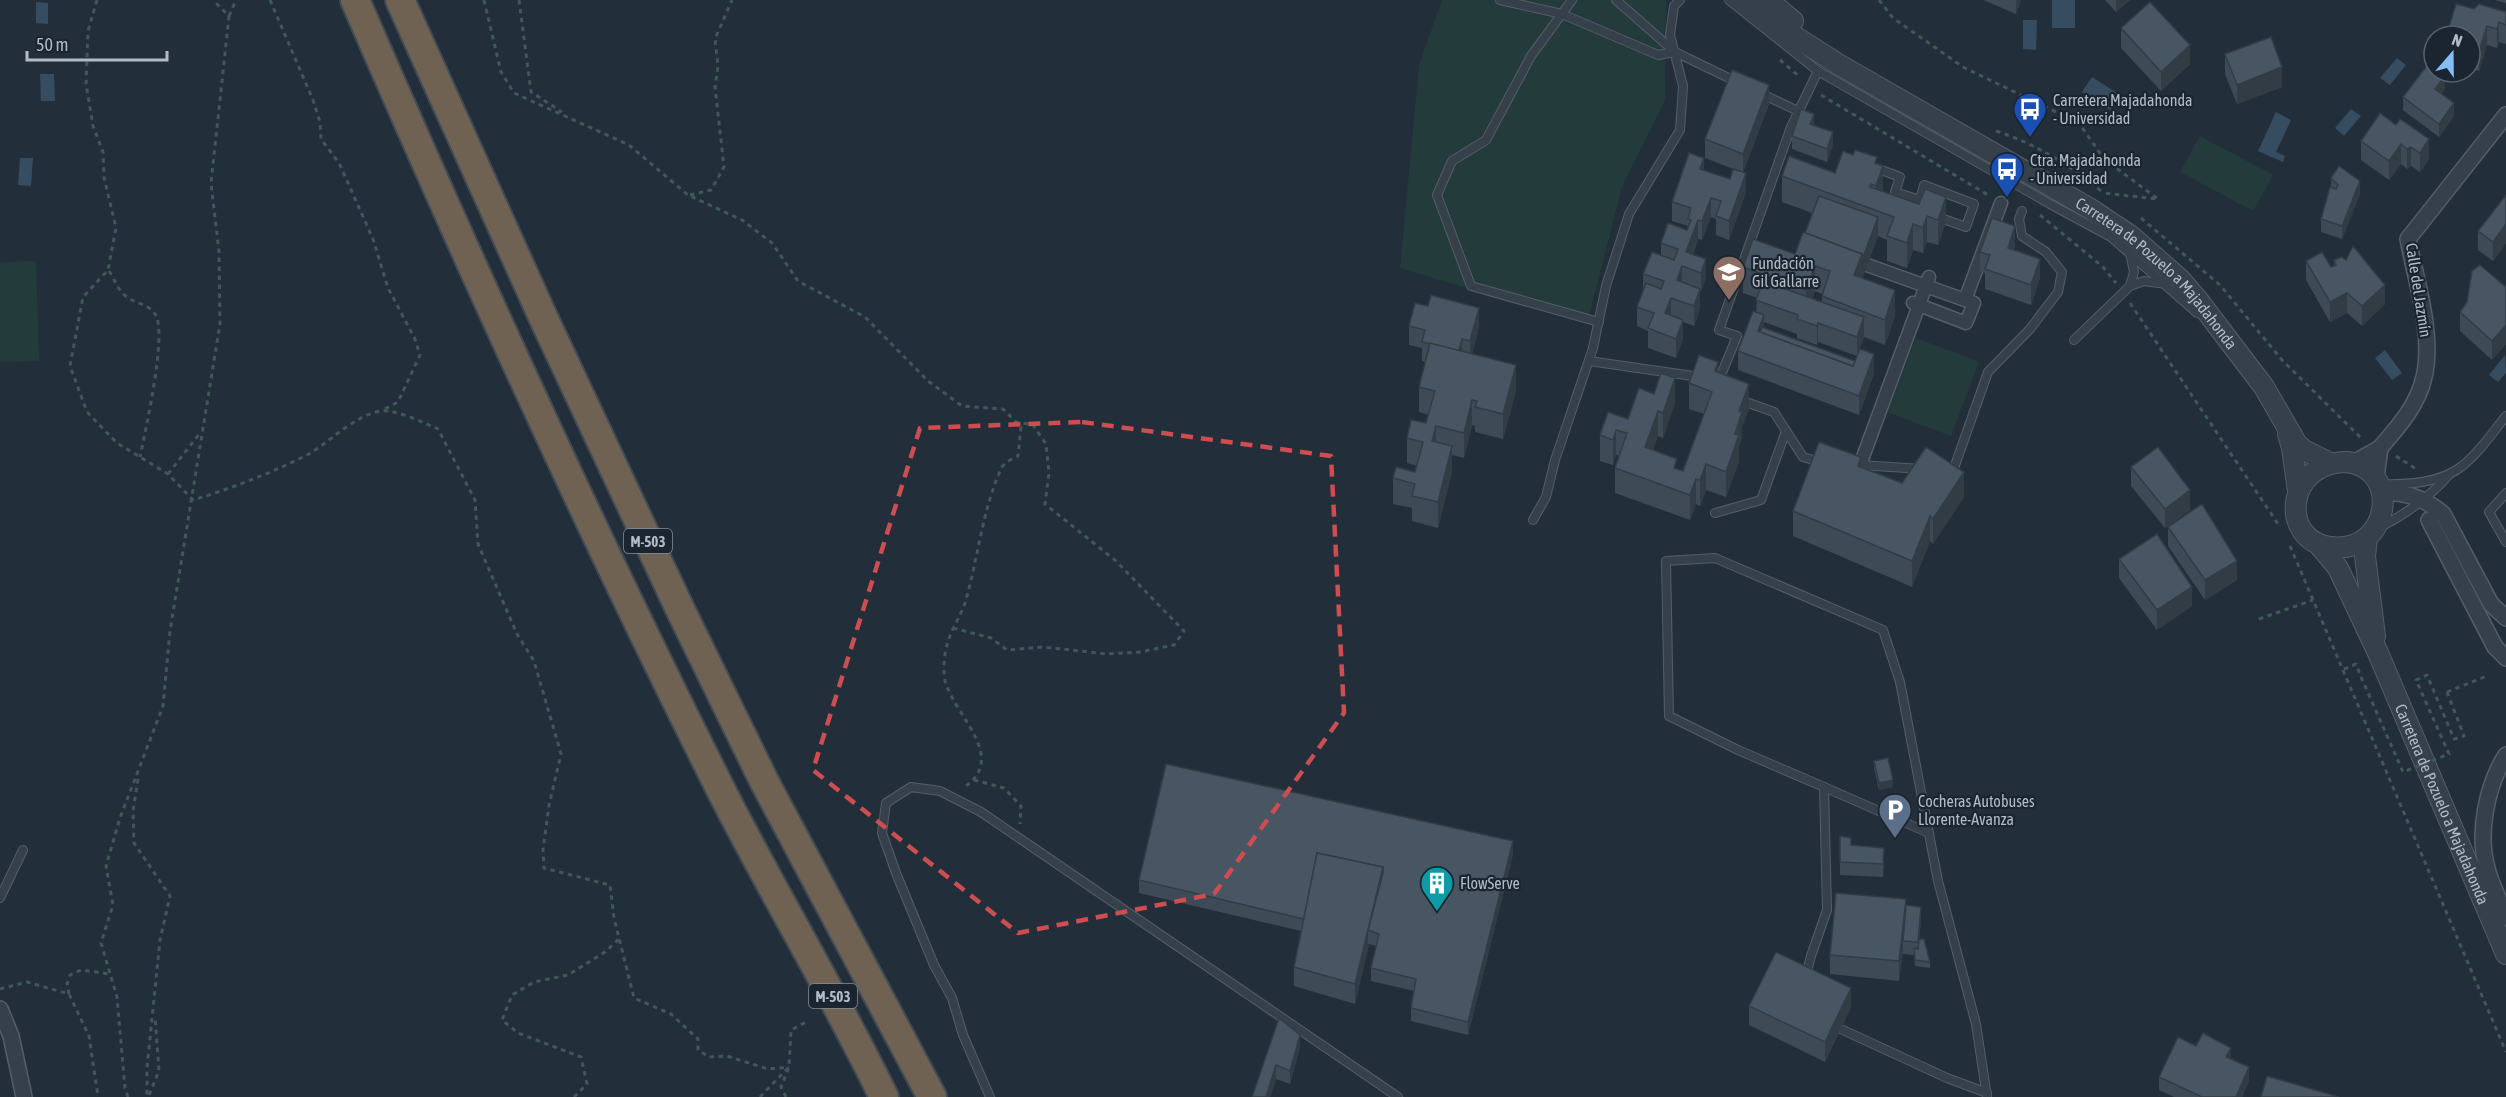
<svg xmlns="http://www.w3.org/2000/svg" width="2506" height="1097" font-family="'Asap Condensed',sans-serif">
<style>
.green{fill:#243b3b}
.water{fill:#364c61}
.lines{fill:none;stroke-linecap:round;stroke-linejoin:round}
.service-casing{stroke:#545e68;stroke-width:10}
.pedestrian-casing{stroke:#545e68;stroke-width:15}
.minor-casing{stroke:#545e68;stroke-width:18}
.tertiary-casing{stroke:#545e68;stroke-width:22}
.motorway-casing{stroke:#414b55;stroke-width:32}
.path{stroke:#425758;stroke-width:3;stroke-dasharray:4.5 4.5;stroke-linecap:butt}
.service{stroke:#36404a;stroke-width:8}
.pedestrian{stroke:#36404a;stroke-width:12}
.minor{stroke:#36404a;stroke-width:15}
.tertiary{stroke:#36404a;stroke-width:20}
.motorway{stroke:#706253;stroke-width:28}
.path-bridge{stroke:#425758;stroke-width:3;stroke-dasharray:4.5 4.5;stroke-linecap:butt}
.wall{fill:#3e4a55;fill-rule:evenodd}
.shaded-wall{fill:#323c45}
.building{fill:#485663;stroke:#323c45;stroke-width:1.5}
.marked{fill:none;stroke:#cd4d50;stroke-width:4.5;stroke-dasharray:12 8;stroke-linejoin:round}
.labels{text-anchor:middle;dominant-baseline:central;stroke-width:4.5;stroke-linejoin:round;paint-order:stroke}
.shield{fill:#1b252f;stroke:#848e99;stroke-width:1.5}
.shield-label{font-size:15px;font-weight:bold;fill:#b1bbc6}
.poi-label{font-size:16px;fill:#b1bbc6;stroke:#1b252f;text-anchor:start}
.street-label{font-size:16px;fill:#b1bbc6;stroke:#1b252f}
</style>
<rect width="100%" height="100%" fill="#222f3a"/>
<g class="green">
<polygon points="1442,0 1666,0 1665,100 1622,187 1587,324 1400,268 1419,65"/>
<polygon points="2200,136 2273,175 2253,211 2180,172"/>
<polygon points="36,261 39,361 0,362 0,262"/>
<polygon points="1916,338 1979,362 1951,436 1888,412"/>
</g>
<g class="water">
<rect x="2052" y="0" width="23" height="28"/>
<polygon points="36,2 48,3 48,24 36,23"/>
<polygon points="2023,20 2037,20 2036,50 2023,49"/>
<polygon points="2397,58 2406,65 2390,85 2380,78"/>
<polygon points="40,74 54,74 55,101 41,101"/>
<polygon points="2092,77 2120,95 2110,110 2082,92"/>
<polygon points="2351,109 2361,116 2344,136 2335,128"/>
<polygon points="2276,112 2291,120 2276,152 2285,156 2283,162 2258,151"/>
<polygon points="20,158 33,158 31,186 18,185"/>
<polygon points="2385,350 2402,373 2392,380 2375,358"/>
<polygon points="2505,355 2506,373 2498,382 2489,375"/>
</g>
<g class="lines">
<defs>
<g id="service">
<polyline points="1500,0 1562,14 1658,55 1675,52"/>
<polyline points="1572,0 1531,56 1486,140 1452,161 1437,195 1471,286 1599,322"/>
<polyline points="1616,0 1675,52 1737,82"/>
<polyline points="1729,0 1818,71 2050,204 2111,237 2197,313"/>
<polyline points="1762,94 1798,111"/>
<polyline points="1876,168 1900,177 1895,192 1920,200 1916,209 1918,210"/>
<polyline points="1920,200 1924,185 1974,204 1966,227 1938,217"/>
<polyline points="2130,286 2134,272 2130,252"/>
<polyline points="2074,340 2130,286 2144,281 2166,284"/>
<polyline points="1589,361 1700,377"/>
<polyline points="1722,381 1719,380 1737,336 1719,330 1791,127 1818,71"/>
<polyline points="1744,400 1743,401 1774,412 1803,457 1820,462"/>
<polyline points="1859,469 1860,465 1922,469"/>
<polyline points="1949,470 1953,471 1988,372 2030,329 2058,292 2062,272 2046,252 2022,236 2019,219 2022,211"/>
<path d="M 2380,484 C 2406,485 2441,483 2462,466 C 2479,453 2492,433 2506,416"/>
<polyline points="2506,493 2489,512 2506,542"/>
<polyline points="1715,513 1761,500 1786,431"/>
<polyline points="1533,520 1546,497 1555,460 1593,348 1606,286 1629,214 1680,130 1683,86 1670,35 1674,6 1680,0"/>
<path d="M 2380,527 C 2407,514 2428,498 2448,476"/>
<polyline points="1824,787 1929,833"/>
<polyline points="0,898 23,850"/>
<polyline points="1806,975 1811,956 1827,910 1824,787 1738,750 1669,716 1666,561 1715,558 1883,630 1900,682 1938,881 1976,1024 1987,1097"/>
<polyline points="1832,1025 1947,1078 1987,1093"/>
<polyline points="990,1097 963,1035 952,998 934,965 896,873 882,833 886,803 911,787 940,791 981,812 1398,1097"/>
</g>
<g id="pedestrian">
<polyline points="1867,265 1965,300"/>
<polyline points="1913,303 1919,305 1929,277"/>
<polyline points="1860,465 1919,305 1966,323 1974,303 1965,300 2001,203"/>
</g>
<g id="minor">
<path d="M 2380,448 C 2398,427 2418,405 2424,377 C 2434,335 2416,281 2408,239 L 2506,115"/>
<polyline points="2353,463 2380,448 2376,477"/>
<path d="M 2382,493 C 2405,491 2426,499 2443,514 L 2491,604 L 2506,618"/>
<polyline points="2429,520 2495,647 2506,658"/>
<path d="M 2506,755 C 2487,785 2477,833 2487,868 C 2491,885 2500,901 2506,917"/>
<polyline points="0,1009 11,1036 24,1097"/>
</g>
<g id="tertiary">
<path id="s1" d="M 1746,0 L 1788,32 L 1838,64 L 2089,208 L 2131,236 L 2180,279 L 2198,300 L 2264,387 L 2297,444 L 2304,450 L 2330,463"/>
<polyline points="1768,0 1793,21"/>
<polyline points="2288,434 2292,448 2298,491"/>
<path d="M 2347,462 C 2403,469 2390,555 2330,547 C 2279,540 2285,462 2347,462 Z"/>
<polyline points="2367,538 2365,556 2375,636"/>
<path id="s2" d="M 2319,545 L 2338,568 L 2378,653 L 2506,954"/>
</g>
<g id="motorway">
<path d="M 355,0 C 471,268 592,534 723,794 C 775,896 834,994 884,1097"/>
<polyline points="400,0 543,317 680,609 764,781 932,1097"/>
</g>
</defs>
<use href="#service" class="service-casing"/>
<use href="#pedestrian" class="pedestrian-casing"/>
<use href="#minor" class="minor-casing"/>
<use href="#tertiary" class="tertiary-casing"/>
<use href="#motorway" class="motorway-casing"/>
<g class="path">
<path d="M 97,0 L 88,31 L 86,84 L 93,126 L 103,152 L 104,177 L 116,228 L 108,270 L 83,297 L 70,366 L 87,412 L 117,443 L 168,474 L 193,500 C 232,488 269,474 305,456 C 330,443 352,416 381,411 C 396,409 424,423 438,429 L 475,500 L 478,544 L 517,634 L 534,661 L 561,754 L 549,805 L 543,850 L 544,868 L 610,885 L 614,918 L 634,998 L 671,1014 L 698,1039 L 698,1050 L 709,1057 L 727,1056 L 768,1069 L 789,1067"/>
<polyline points="270,0 313,100 320,122 321,139 339,163 373,239 388,288 415,339 420,355 398,402 383,410"/>
<path d="M 484,0 L 501,72 L 514,93 L 629,145 L 688,195 L 742,220 L 772,243 L 798,281 L 865,317 L 928,381 L 962,406 L 1003,409 L 1021,427 L 1018,456 C 1012,459 1003,463 1001,469 C 982,511 978,559 965,603 C 960,617 951,630 947,645 C 944,654 943,672 945,681 C 956,718 1009,758 963,788"/>
<polyline points="519,0 531,92 562,112"/>
<polyline points="1879,0 1893,18 1963,67 2079,123 2104,159 2158,199 2103,193"/>
<polyline points="229,16 236,0"/>
<polyline points="1780,60 1800,77"/>
<polyline points="1821,95 1988,195"/>
<path d="M 1996,131 C 2036,144 2068,164 2101,191"/>
<polyline points="690,195 711,190 724,167 715,87 718,66 715,39 732,0"/>
<polyline points="2040,215 2103,267 2116,283"/>
<polyline points="2141,218 2220,285 2282,360 2359,436 2364,438"/>
<path d="M 109,271 C 115,280 118,291 127,297 C 136,304 149,304 155,314 C 168,332 145,432 140,457"/>
<polyline points="2130,303 2278,524"/>
<polyline points="2396,456 2416,469"/>
<polyline points="168,474 200,433"/>
<polyline points="2290,546 2506,1052"/>
<polyline points="2259,619 2313,600"/>
<polyline points="953,628 991,638 1007,650 1043,647 1107,654 1140,652 1174,645 1184,631 1116,561 1045,504 1049,473 1046,444 1033,425 1017,422"/>
<polyline points="2344,669 2356,664 2361,677"/>
<polyline points="2447,692 2487,676"/>
<polyline points="138,779 133,811 134,843 170,896 160,940 147,1068 147,1097"/>
<polyline points="974,780 1004,788 1021,806 1020,824"/>
<polyline points="0,989 27,982 69,994 89,1036 98,1097"/>
<polyline points="69,994 67,984 70,975 81,970 110,974"/>
<polyline points="149,1095 159,1071 155,1017"/>
<polyline points="128,1097 125,1088 117,997 101,943 113,905 106,866 120,818 163,706 170,631 220,324 219,252 211,183 229,16 213,0"/>
<polyline points="574,1097 587,1084 581,1057 518,1033 502,1020 512,995 534,982 568,975 605,952 619,939"/>
<polyline points="760,1097 788,1068"/>
<polyline points="786,1097 781,1087 789,1067 791,1030 806,1022"/>
</g>
<use href="#service" class="service"/>
<use href="#pedestrian" class="pedestrian"/>
<use href="#minor" class="minor"/>
<use href="#tertiary" class="tertiary"/>
<use href="#motorway" class="motorway"/>
<polyline class="path-bridge" points="2361,677 2403,772 2449,754 2416,680 2427,675 2454,739 2464,736 2447,692"/>
</g>
<g class="wall">
<polygon points="1983,0 2021,0 2016,14"/>
<polygon points="2105,0 2130,0 2116,12"/>
<polygon points="2495,0 2506,0 2506,3"/>
<polygon points="2474,9 2506,12 2506,44 2499,42 2497,48 2487,45 2479,71 2470,68 2470,36"/>
<polygon points="2121,28 2190,64 2161,91 2121,48"/>
<polygon points="2225,54 2282,87 2237,104 2225,74"/>
<polygon points="2445,89 2441,94 2454,116 2439,137 2403,110 2403,97"/>
<polygon points="1769,104 1743,172 1746,192 1729,240 1716,235 1716,219 1711,217 1702,240 1698,239 1693,254 1706,278 1700,292 1700,308 1694,326 1683,322 1683,339 1676,358 1648,348 1648,331 1637,326 1637,307 1643,290 1643,274 1661,255 1661,243 1687,230 1688,226 1672,221 1672,202 1704,170 1730,179 1733,169 1705,158 1705,139"/>
<polygon points="2380,113 2429,159 2420,172 2411,166 2407,169 2401,164 2389,180 2361,160 2361,141"/>
<polygon points="1814,125 1833,145 1827,162 1792,149 1792,136"/>
<path d="M 1877,163 L 1883,191 L 1946,222 L 1938,245 L 1927,242 L 1923,253 L 1913,250 L 1907,268 L 1887,261 L 1887,240 L 1878,236 L 1862,279 L 1895,316 L 1885,345 L 1864,337 L 1858,353 L 1874,373 L 1859,415 L 1738,370 L 1738,351 L 1756,312 L 1757,298 L 1743,293 L 1743,267 L 1795,254 L 1805,233 L 1812,213 L 1782,202 L 1782,176 L 1835,173 ZM 1815,291 L 1822,294 L 1822,302 L 1812,299 ZM 1764,322 L 1797,334 L 1797,338 L 1817,345 L 1818,342 L 1857,356 L 1855,361 L 1764,328 Z"/>
<polygon points="2331,178 2360,194 2342,239 2321,232 2321,219 2331,187"/>
<polygon points="2506,195 2506,243 2493,261 2478,250 2478,231"/>
<polygon points="2015,245 2014,250 2040,278 2031,305 1985,289 1985,273 1980,271 1980,252"/>
<polygon points="2334,260 2385,304 2362,326 2347,313 2330,322 2306,280 2306,261 2331,267 2334,266"/>
<polygon points="2506,287 2506,344 2492,360 2460,331 2460,312"/>
<polygon points="1409,326 1479,327 1472,354 1516,391 1503,439 1475,432 1475,426 1472,425 1464,458 1452,455 1452,472 1438,528 1412,521 1412,508 1393,504 1393,478 1415,472 1417,466 1407,463 1407,438 1426,423 1429,415 1419,412 1419,387 1426,362 1422,361 1422,348 1409,345"/>
<polygon points="1718,372 1749,409 1742,427 1742,438 1739,446 1739,461 1726,497 1706,490 1700,506 1696,504 1690,520 1615,493 1615,468 1619,456 1616,455 1613,465 1600,461 1600,435 1628,419 1675,403 1663,438 1658,436 1653,450 1677,469 1683,471 1704,414 1689,409 1689,383"/>
<polygon points="1861,467 1902,483 1964,497 1933,544 1930,541 1912,587 1793,536 1793,511"/>
<polygon points="2131,467 2190,510 2165,528 2131,486"/>
<polygon points="2168,527 2237,580 2205,600 2168,546"/>
<polygon points="2119,559 2192,606 2157,630 2119,578"/>
<polygon points="1874,761 1893,787 1879,790 1874,768"/>
<polygon points="1840,836 1851,845 1884,861 1883,877 1840,875"/>
<polygon points="1513,854 1468,1035 1411,1021 1411,1008 1414,991 1371,981 1371,968 1376,946 1369,944 1355,1004 1294,986 1294,967 1301,931 1139,893 1139,880"/>
<polygon points="1906,905 1921,920 1919,939 1930,962 1930,968 1915,966 1914,955 1903,954 1903,951 1899,981 1830,974 1830,955"/>
<polygon points="1749,1006 1851,1007 1825,1062 1749,1025"/>
<polygon points="1279,1018 1300,1048 1290,1084 1276,1079 1270,1097"/>
<polygon points="2196,1046 2231,1059 2249,1081 2242,1097 2174,1097 2159,1090 2159,1077"/>
</g>
<g class="shaded-wall">
<polygon points="2016,0 2021,0 2016,14"/>
<polygon points="2116,0 2130,0 2116,12"/>
<polygon points="2499,22 2499,42 2497,48 2497,29"/>
<polygon points="2487,26 2487,45 2479,71 2479,52"/>
<polygon points="2190,45 2190,64 2161,91 2161,72"/>
<polygon points="2282,67 2282,87 2237,104 2237,85"/>
<polygon points="2445,76 2445,89 2435,102 2435,89"/>
<polygon points="1769,85 1769,104 1743,173 1743,154"/>
<polygon points="2454,103 2454,116 2439,137 2439,124"/>
<polygon points="1814,114 1814,127 1810,124"/>
<polygon points="1833,132 1833,145 1827,162 1827,149"/>
<polygon points="2429,139 2429,159 2420,172 2420,153"/>
<polygon points="2401,144 2401,164 2389,180 2389,161"/>
<polygon points="2411,147 2411,166 2407,169 2407,149"/>
<polygon points="1704,158 1704,178 1700,169"/>
<polygon points="1883,166 1883,191 1876,211 1876,186"/>
<polygon points="1746,173 1746,192 1729,240 1729,221"/>
<polygon points="2360,181 2360,194 2342,239 2342,226"/>
<polygon points="1946,197 1946,222 1938,245 1938,220"/>
<polygon points="1711,198 1711,217 1702,240 1702,221"/>
<polygon points="1927,216 1927,242 1923,253 1923,228"/>
<polygon points="1878,217 1878,236 1854,301 1854,275"/>
<polygon points="1698,220 1698,239 1687,268 1686,252"/>
<polygon points="1913,224 1913,250 1907,268 1907,243"/>
<polygon points="2506,224 2506,243 2493,261 2493,242"/>
<polygon points="2015,226 2015,245 2008,267 2008,248"/>
<polygon points="1706,259 1706,278 1701,292 1701,273"/>
<polygon points="2040,259 2040,278 2031,305 2031,285"/>
<polygon points="1682,266 1682,285 1677,280"/>
<polygon points="1815,266 1815,291 1806,316 1806,290"/>
<polygon points="2385,285 2385,304 2362,326 2362,306"/>
<polygon points="1700,289 1700,308 1694,326 1694,306"/>
<polygon points="1895,290 1895,316 1885,345 1885,320"/>
<polygon points="2347,293 2347,313 2330,322 2330,302"/>
<polygon points="1671,298 1671,317 1665,313"/>
<polygon points="1479,308 1479,327 1470,361 1470,341"/>
<polygon points="1764,315 1764,334 1758,331"/>
<polygon points="1864,317 1864,336 1857,356 1857,337"/>
<polygon points="1683,320 1683,339 1676,358 1676,339"/>
<polygon points="1818,323 1818,342 1817,345 1817,326"/>
<polygon points="2506,325 2506,344 2492,360 2492,341"/>
<polygon points="1462,339 1462,359 1459,352"/>
<polygon points="1874,354 1874,373 1859,415 1859,396"/>
<polygon points="1718,362 1718,387 1715,371"/>
<polygon points="1516,365 1516,391 1503,439 1503,414"/>
<polygon points="1675,378 1675,403 1663,438 1663,413"/>
<polygon points="1749,384 1749,409 1742,427 1742,438 1739,446 1739,461 1726,497 1726,472 1739,411"/>
<polygon points="1472,400 1472,425 1464,458 1464,433"/>
<polygon points="1658,411 1658,436 1645,473 1645,447"/>
<polygon points="1436,426 1436,451 1432,441"/>
<polygon points="1616,430 1616,455 1613,465 1613,440"/>
<polygon points="1452,446 1452,472 1438,528 1438,502"/>
<polygon points="1861,457 1861,482 1858,466"/>
<polygon points="1706,464 1706,490 1700,506 1700,480"/>
<polygon points="1964,472 1964,497 1933,544 1933,519"/>
<polygon points="1696,479 1696,504 1690,520 1690,495"/>
<polygon points="2190,490 2190,510 2165,528 2165,509"/>
<polygon points="1930,516 1930,541 1912,587 1912,561"/>
<polygon points="2237,561 2237,580 2205,600 2205,580"/>
<polygon points="2192,587 2192,606 2157,630 2157,610"/>
<polygon points="1893,780 1893,787 1879,790 1879,783"/>
<polygon points="1513,841 1513,854 1468,1035 1468,1022"/>
<polygon points="1383,867 1383,886 1368,930 1368,943 1369,944 1355,1004 1355,984"/>
<polygon points="1906,899 1906,918 1903,941 1903,951 1899,981 1899,961"/>
<polygon points="1921,907 1921,920 1918,955 1918,942"/>
<polygon points="1851,988 1851,1007 1825,1062 1825,1042"/>
<polygon points="1300,1035 1300,1048 1290,1084 1290,1071"/>
<polygon points="2231,1048 2231,1061 2226,1057"/>
<polygon points="1276,1065 1276,1079 1270,1097 1266,1097"/>
<polygon points="2249,1067 2249,1081 2242,1097 2236,1097"/>
</g>
<g class="building">
<polygon points="2150,2 2190,45 2161,72 2121,28"/>
<polygon points="2456,4 2474,9 2479,4 2506,12 2506,25 2499,22 2497,29 2487,26 2479,52 2470,49 2470,36 2446,36"/>
<polygon points="2271,37 2282,67 2237,85 2225,54"/>
<polygon points="2429,63 2434,67 2434,72 2440,72 2445,76 2435,89 2454,103 2439,124 2403,97"/>
<polygon points="1732,70 1769,85 1743,154 1705,139"/>
<polygon points="1801,109 1814,114 1810,124 1833,132 1827,149 1792,136"/>
<polygon points="2380,113 2396,125 2400,119 2429,139 2420,153 2411,147 2407,149 2401,144 2389,161 2361,141"/>
<polygon points="1855,150 1877,157 1875,163 1883,166 1876,186 1871,184 1870,187 1919,204 1925,189 1946,197 1938,220 1927,216 1923,228 1913,224 1907,243 1887,236 1894,217 1782,176 1789,156 1835,173 1843,151 1853,155"/>
<polygon points="1689,153 1704,158 1700,169 1730,179 1733,169 1746,173 1729,221 1716,216 1721,201 1711,198 1702,221 1698,220 1686,252 1706,259 1701,273 1682,266 1677,280 1700,289 1694,306 1671,298 1665,313 1683,320 1676,339 1648,328 1654,313 1637,307 1646,283 1661,289 1664,281 1643,274 1652,252 1674,260 1678,249 1661,243 1668,223 1687,230 1691,220 1688,219 1691,208 1672,202"/>
<polygon points="2339,166 2360,181 2342,226 2321,219 2330,187 2336,189 2338,185 2331,178"/>
<polygon points="2506,195 2506,224 2493,242 2478,231"/>
<polygon points="1819,196 1878,217 1862,260 1862,254 1805,233"/>
<polygon points="1992,218 2015,226 2008,248 2040,259 2031,285 1985,269 1990,255 1980,252"/>
<polygon points="1803,232 1862,254 1854,275 1895,290 1885,320 1822,296 1830,271 1815,266 1806,290 1743,267 1753,239 1795,254"/>
<polygon points="2353,246 2385,285 2362,306 2347,293 2330,302 2306,261 2322,252 2331,267 2336,265 2334,260 2342,257 2346,260"/>
<polygon points="2480,265 2506,287 2506,325 2492,341 2460,312 2467,302 2472,271"/>
<polygon points="1763,281 1864,317 1857,337 1818,323 1817,326 1797,319 1798,315 1756,300"/>
<polygon points="1431,295 1479,308 1470,341 1462,339 1459,351 1422,342 1425,330 1409,326 1415,303 1428,306"/>
<polygon points="1753,311 1764,315 1758,331 1853,366 1860,349 1874,354 1859,396 1738,351"/>
<polygon points="1762,327 1855,361 1853,366 1760,332"/>
<polygon points="1430,343 1516,365 1503,414 1475,407 1477,401 1472,400 1464,433 1436,426 1432,441 1452,446 1438,502 1412,496 1415,484 1393,478 1396,467 1415,472 1423,442 1407,438 1411,420 1426,423 1435,391 1419,387"/>
<polygon points="1699,355 1718,362 1715,371 1749,384 1739,411 1742,412 1735,434 1739,435 1726,472 1706,464 1700,480 1696,479 1690,495 1615,468 1627,433 1616,430 1613,440 1600,435 1608,412 1628,419 1639,388 1654,394 1661,373 1675,378 1663,413 1658,411 1645,447 1677,459 1674,468 1683,471 1712,392 1689,383"/>
<polygon points="1819,442 1861,457 1858,466 1902,483 1926,447 1964,472 1933,519 1930,516 1912,561 1793,511"/>
<polygon points="2158,447 2190,490 2165,509 2131,467"/>
<polygon points="2202,504 2237,561 2205,580 2168,527"/>
<polygon points="2157,534 2192,587 2157,610 2119,559"/>
<polygon points="1888,758 1893,780 1879,783 1874,761"/>
<polygon points="1166,764 1513,841 1468,1022 1411,1008 1416,979 1371,968 1379,934 1368,930 1383,873 1383,867 1317,853 1304,919 1139,880"/>
<polygon points="1840,836 1851,838 1851,845 1884,848 1883,864 1840,862"/>
<polygon points="1317,853 1383,867 1355,984 1294,967"/>
<polygon points="1836,893 1906,899 1899,961 1830,955"/>
<polygon points="1906,905 1921,907 1918,942 1903,941"/>
<polygon points="1919,939 1924,939 1930,962 1915,960 1914,948 1918,949"/>
<polygon points="1776,952 1851,988 1825,1042 1749,1006"/>
<polygon points="1279,1018 1300,1035 1290,1071 1276,1065 1266,1097 1252,1097"/>
<polygon points="2203,1033 2231,1048 2226,1057 2249,1067 2236,1097 2202,1097 2159,1077 2178,1037 2196,1046"/>
<polygon points="2267,1076 2339,1097 2261,1097"/>
</g>
<path class="marked" d="M 1082,422 L 1331,456 L 1344,713 L 1214,894 L 1018,933 L 813,770 L 920,428 Z"/>
<defs>
<symbol id="bus-pin" viewBox="-11 -11 22 30"><path d="M0 17L-7.5 6A9.5 9.5 0 1 1 7.5 6Z" fill="#1a4fb4" stroke="#1b252f"/><path d="M-5-6H5V4H4V6H2V4H-2V6H-4V4H-5ZM-3.5-4V0h7V-4ZM-3.5 1.2v1.5H-2V1.2ZM2 1.2v1.5H3.5V1.2Z" fill="#fff"/></symbol>
<symbol id="school-pin" viewBox="-11 -11 22 30"><path d="M0 17L-7.5 6A9.5 9.5 0 1 1 7.5 6Z" fill="#8d6e63" stroke="#1b252f"/><path d="M0-5L7-2L0 1L-7-2ZM-4 1L0 2.5L4 1V4Q0 6-4 4Z" fill="#fff"/></symbol>
<symbol id="parking-pin" viewBox="-11 -11 22 30"><path d="M0 17L-7.5 6A9.5 9.5 0 1 1 7.5 6Z" fill="#5c6f8a" stroke="#1b252f"/><path d="M-3.5-5.5H1a3.5 3.5 0 0 1 0 7H-1V5.5H-3.5ZM-1-3.4V-.6H.8a1.4 1.4 0 0 0 0-2.8Z" fill="#fff"/></symbol>
<symbol id="building-pin" viewBox="-11 -11 22 30"><path d="M0 17L-7.5 6A9.5 9.5 0 1 1 7.5 6Z" fill="#0f9aa8" stroke="#1b252f"/><path d="M-4-6H4V6H1V3H-1V6H-4ZM-2.5-4.3h1.7v1.8h-1.7ZM.8-4.3h1.7v1.8H.8ZM-2.5-1h1.7V.8h-1.7ZM.8-1h1.7V.8H.8Z" fill="#fff"/></symbol>
</defs>
<g fill-rule="evenodd">
<use href="#bus-pin" x="2011" y="90" width="38" height="52"/>
<use href="#bus-pin" x="1988" y="150" width="38" height="52"/>
<use href="#school-pin" x="1710" y="253" width="38" height="52"/>
<use href="#parking-pin" x="1876" y="791" width="38" height="52"/>
<use href="#building-pin" x="1418" y="864" width="38" height="52"/>
</g>
<g class="labels">
<g class="shield">
<rect x="624" y="529" width="48" height="24" rx="4.5"/>
<rect x="809" y="984" width="48" height="24" rx="4.5"/>
</g>
<g class="shield-label">
<text x="648" y="541">M-503</text>
<text x="833" y="996">M-503</text>
</g>
<g class="poi-label">
<text x="2053" y="100">Carretera Majadahonda<tspan x="2053" dy="18">- Universidad</tspan></text>
<text x="2030" y="160">Ctra. Majadahonda<tspan x="2030" dy="18">- Universidad</tspan></text>
<text x="1752" y="263">Fundación<tspan x="1752" dy="18">Gil Gallarre</tspan></text>
<text x="1918" y="801">Cocheras Autobuses<tspan x="1918" dy="18">Llorente-Avanza</tspan></text>
<text x="1460" y="883">FlowServe</text>
</g>
<g class="street-label">
<text stroke="none"><textPath href="#s1" startOffset="496">Carretera de Pozuelo a Majadahonda</textPath></text>
<text transform="translate(2419 290) rotate(81)">Calle del Jazmín</text>
<text stroke="none"><textPath href="#s2" startOffset="288">Carretera de Pozuelo a Majadahonda</textPath></text>
</g>
</g>
<g transform="translate(2452 54) rotate(20)"><circle r="28" fill="#1b252f" stroke="#57616b" stroke-width="1.5"/>
<path d="M0-4.5L10 22L0 15L-10 22Z" fill="#87bdf5"/>
<text y="-9" font-size="16" font-weight="bold" text-anchor="middle" fill="#b1bbc6">N</text>
</g>
<path d="M27 51v9h140v-9" fill="none" stroke="#b1bbc6" stroke-width="3"/>
<text x="36" y="51" font-size="18" fill="#b1bbc6" stroke="#1b252f" stroke-width="4.5" paint-order="stroke">50 m</text>
</svg>
